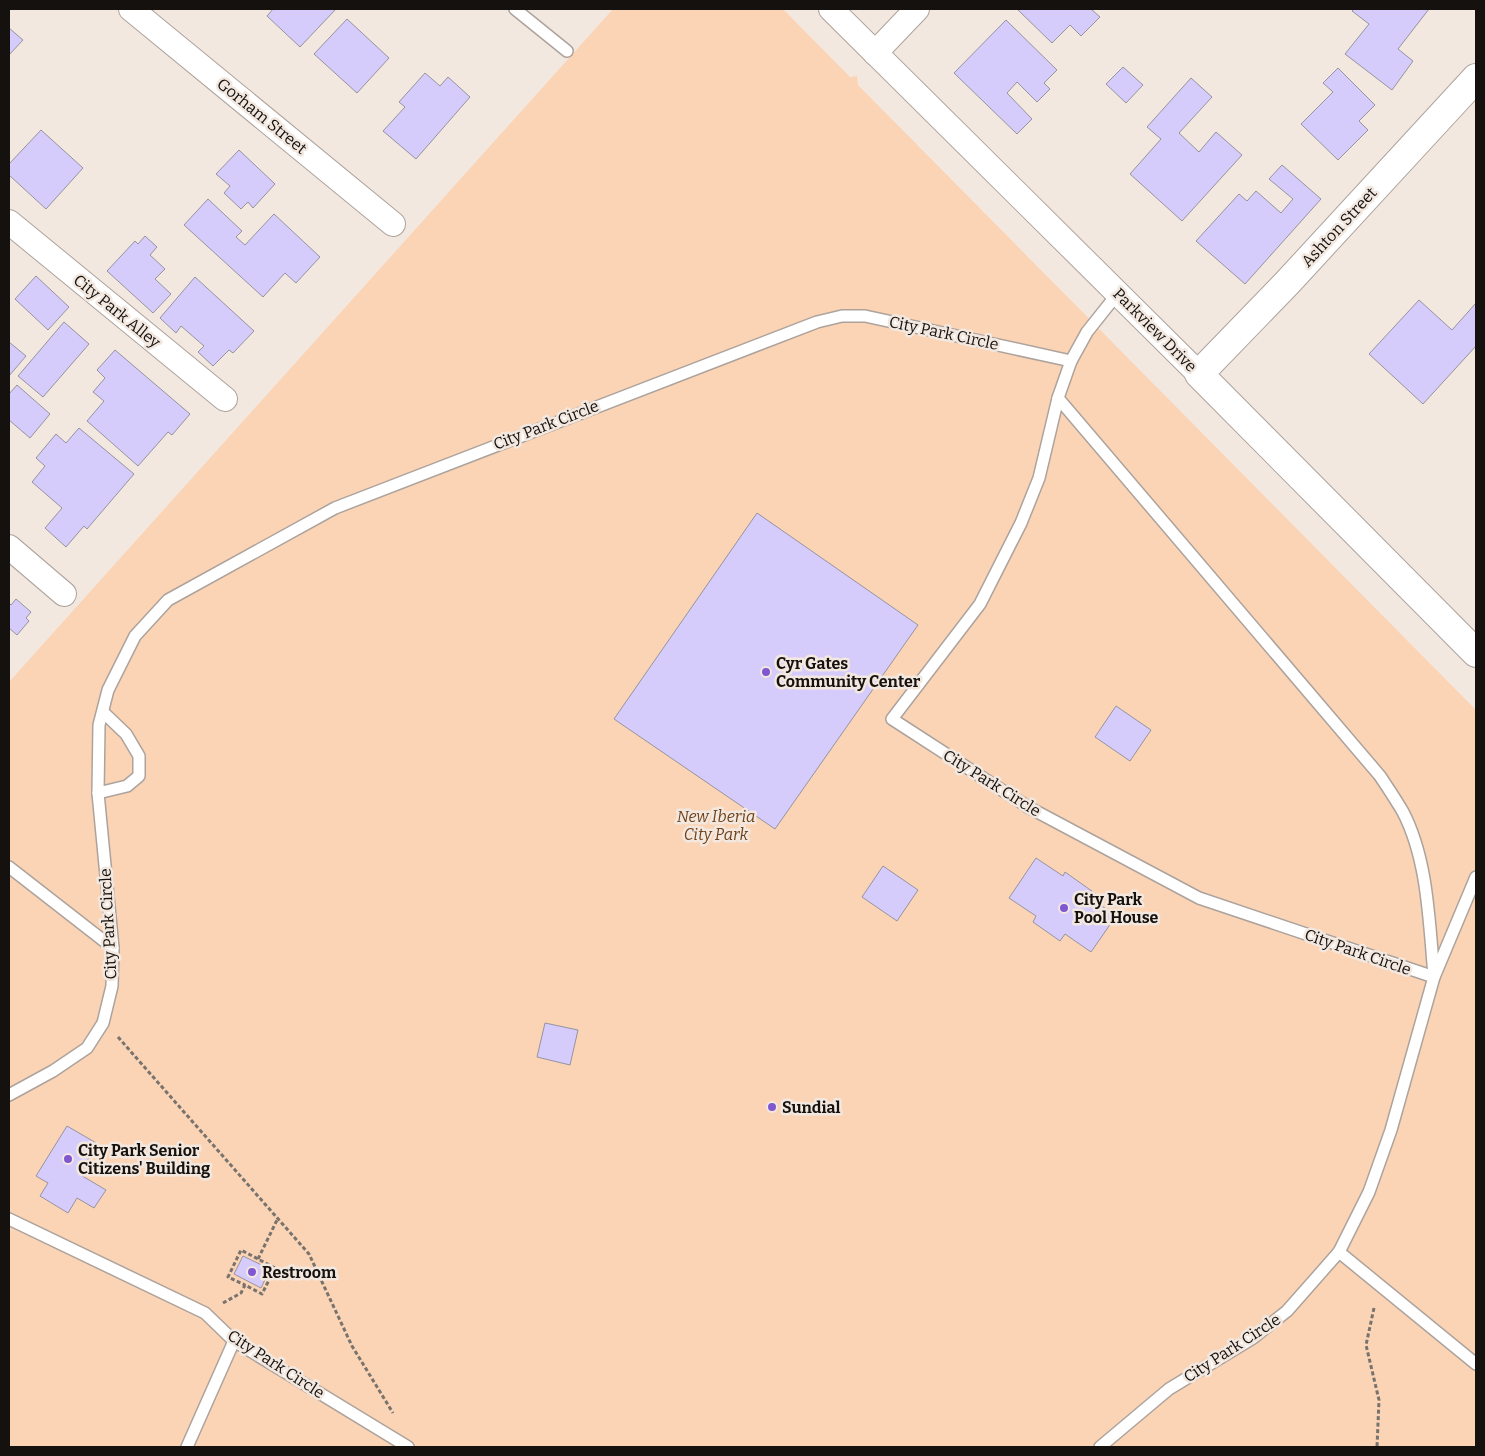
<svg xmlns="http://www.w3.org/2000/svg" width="1485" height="1456" font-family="Bitter,serif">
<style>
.green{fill:#fbd4b6}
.building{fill:#d6ccfb;stroke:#95939e}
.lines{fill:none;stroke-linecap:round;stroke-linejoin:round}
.lane-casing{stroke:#ada39c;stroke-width:14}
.street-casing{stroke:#ada39c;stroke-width:26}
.secondary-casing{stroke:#ada39c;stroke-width:30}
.path{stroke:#79736d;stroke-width:3;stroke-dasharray:4 2.5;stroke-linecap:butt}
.lane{stroke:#fff;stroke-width:11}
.street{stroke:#fff;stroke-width:24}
.secondary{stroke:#fff;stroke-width:28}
.poi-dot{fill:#7f57d1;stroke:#f3e8e0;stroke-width:2}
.labels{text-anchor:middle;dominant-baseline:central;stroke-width:5;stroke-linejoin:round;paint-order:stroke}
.street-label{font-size:16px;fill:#14110e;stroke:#f3e8e0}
.poi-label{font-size:16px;font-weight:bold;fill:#14110e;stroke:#f3e8e0;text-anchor:start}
.park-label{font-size:16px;font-style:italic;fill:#704219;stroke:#f3e8e0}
</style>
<rect width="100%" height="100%" fill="#f3e8e0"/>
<polygon class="green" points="613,9 783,9 850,77 857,76 858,85 1476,710 1476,1447 9,1447 9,682"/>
<g class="building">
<polygon points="273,9 336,9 300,47 267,16"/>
<polygon points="1017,9 1091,9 1100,17 1081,36 1070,25 1052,43"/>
<polygon points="1354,9 1429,9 1398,49 1413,61 1392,90 1345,54 1369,24 1352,11"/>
<polygon points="347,19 389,58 357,93 314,54"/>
<polygon points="1006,20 1057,70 1044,83 1050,89 1037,102 1017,82 1007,93 1032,119 1017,134 954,73"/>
<polygon points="9,28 23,40 9,55"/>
<polygon points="1123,67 1143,85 1126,103 1106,84"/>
<polygon points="1338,68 1375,105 1359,121 1368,130 1338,160 1301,124 1333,92 1323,83"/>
<polygon points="425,73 440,86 448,77 470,97 416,159 383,131 405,107 399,102"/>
<polygon points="1191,78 1212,97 1179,133 1199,152 1216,132 1242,155 1182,221 1130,174 1161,139 1147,127"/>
<polygon points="41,130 83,168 46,209 9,175 9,164"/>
<polygon points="239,150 275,184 253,208 248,202 241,209 224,193 230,186 216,174"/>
<polygon points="1282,165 1321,199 1245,284 1196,241 1239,194 1247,201 1256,191 1281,213 1293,199 1269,179"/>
<polygon points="208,199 242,231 236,237 245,245 274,214 320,257 296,283 285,273 263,297 184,225"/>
<polygon points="145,236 157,247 150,255 165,269 155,279 171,294 153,313 107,271 135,241 138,244"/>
<polygon points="36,276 69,307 48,330 15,299"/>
<polygon points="195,277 254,331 233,353 229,350 213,366 198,352 204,346 181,326 176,333 160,318"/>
<polygon points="1419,300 1452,330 1476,303 1476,346 1423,404 1369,354"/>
<polygon points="64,322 89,344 43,397 18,376"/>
<polygon points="9,342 26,356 9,376"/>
<polygon points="115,350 190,414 172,435 168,432 138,466 87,421 104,401 93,392 105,378 97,370"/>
<polygon points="17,385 50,414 30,438 9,420 9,394"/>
<polygon points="79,428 134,474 87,529 84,526 66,547 45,528 62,508 32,482 45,466 36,458 56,434 66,443"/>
<polygon points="757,513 918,625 775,829 614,719"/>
<polygon points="16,599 31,612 26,618 29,621 17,635 9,628 9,603 11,605"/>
<polygon points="1116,706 1151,730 1130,761 1095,737"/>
<polygon points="1036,858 1063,876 1065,872 1096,894 1092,899 1116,916 1091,952 1065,934 1060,941 1033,922 1036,916 1009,898"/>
<polygon points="883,866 918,890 897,921 862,897"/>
<polygon points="545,1023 578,1030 570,1065 537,1057"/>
<polygon points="67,1126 98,1144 79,1174 106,1190 94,1208 77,1198 68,1213 40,1196 48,1183 36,1176"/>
<polygon points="243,1256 270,1269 261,1288 234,1274"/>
</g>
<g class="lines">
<defs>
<g id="lane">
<polyline points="515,9 567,51"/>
<polyline points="1118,293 1087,332 1071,361 1058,398 1039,478 1021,523 980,604 892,719 1028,807 1199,898 1434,977"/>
<path d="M 1058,398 L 1380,776 C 1388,788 1396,800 1403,812 C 1428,860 1429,922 1434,975"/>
<polyline points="98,793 127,786 139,776 139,756 126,734 103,712"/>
<polyline points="9,867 113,948"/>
<polyline points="9,1095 53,1071 87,1048 103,1023 112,986 113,948 98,793 99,725 108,690 135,636 168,600 335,508 817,322 842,316 865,316 1071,361"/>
<polyline points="9,1219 205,1313 234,1341 408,1447"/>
<polyline points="1339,1252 1476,1364"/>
<polyline points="187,1447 234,1341"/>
<polyline points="1100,1447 1169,1389 1253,1338 1287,1311 1339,1252 1369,1192 1391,1130 1434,977 1476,877"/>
</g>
<g id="street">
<polyline points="131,9 393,224"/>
<polyline points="831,9 1199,374"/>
<polyline points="875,53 917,9"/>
<polyline points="9,222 225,399"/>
<polyline points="9,547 64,594"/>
</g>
<polyline id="secondary" points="1476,78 1288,282 1199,374 1476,653"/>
</defs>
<use href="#lane" class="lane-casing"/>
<use href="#street" class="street-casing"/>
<use href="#secondary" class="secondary-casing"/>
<g class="path">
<polyline points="118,1037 309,1254 352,1346 393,1413"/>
<polyline points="258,1259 278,1218"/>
<polyline points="223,1303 241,1293 245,1285 262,1294 275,1268 241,1250 228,1277 245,1285"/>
<polyline points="1374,1308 1366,1345 1379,1400 1377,1447"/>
</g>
<use href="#lane" class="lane"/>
<use href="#street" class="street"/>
<use href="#secondary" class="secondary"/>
</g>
<g class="poi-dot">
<circle cx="766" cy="672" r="5"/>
<circle cx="1064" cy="908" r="5"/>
<circle cx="772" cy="1107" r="5"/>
<circle cx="68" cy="1159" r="5"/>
<circle cx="252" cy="1272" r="5"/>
</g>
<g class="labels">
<g class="street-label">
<text transform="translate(262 116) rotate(39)">Gorham Street</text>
<text transform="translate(1339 227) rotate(-47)">Ashton Street</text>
<text transform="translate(117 311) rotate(39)">City Park Alley</text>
<text transform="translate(1155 330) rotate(45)">Parkview Drive</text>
<text transform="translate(944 333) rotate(12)">City Park Circle</text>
<text transform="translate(546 425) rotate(-21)">City Park Circle</text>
<text transform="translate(992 783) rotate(32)">City Park Circle</text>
<text transform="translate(108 924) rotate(-93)">City Park Circle</text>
<text transform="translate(1358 952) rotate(19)">City Park Circle</text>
<text transform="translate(1232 1348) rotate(-33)">City Park Circle</text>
<text transform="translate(276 1364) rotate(33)">City Park Circle</text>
</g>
<g class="poi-label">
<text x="776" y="663">Cyr Gates<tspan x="776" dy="18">Community Center</tspan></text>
<text x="1074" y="899">City Park<tspan x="1074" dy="18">Pool House</tspan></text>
<text x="782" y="1107">Sundial</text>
<text x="78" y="1150">City Park Senior<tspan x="78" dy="18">Citizens' Building</tspan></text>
<text x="262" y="1272">Restroom</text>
</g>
<g class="park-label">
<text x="716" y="816">New Iberia<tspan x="716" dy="18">City Park</tspan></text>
</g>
</g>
<rect width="1485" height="1456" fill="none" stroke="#14110e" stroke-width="20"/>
</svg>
